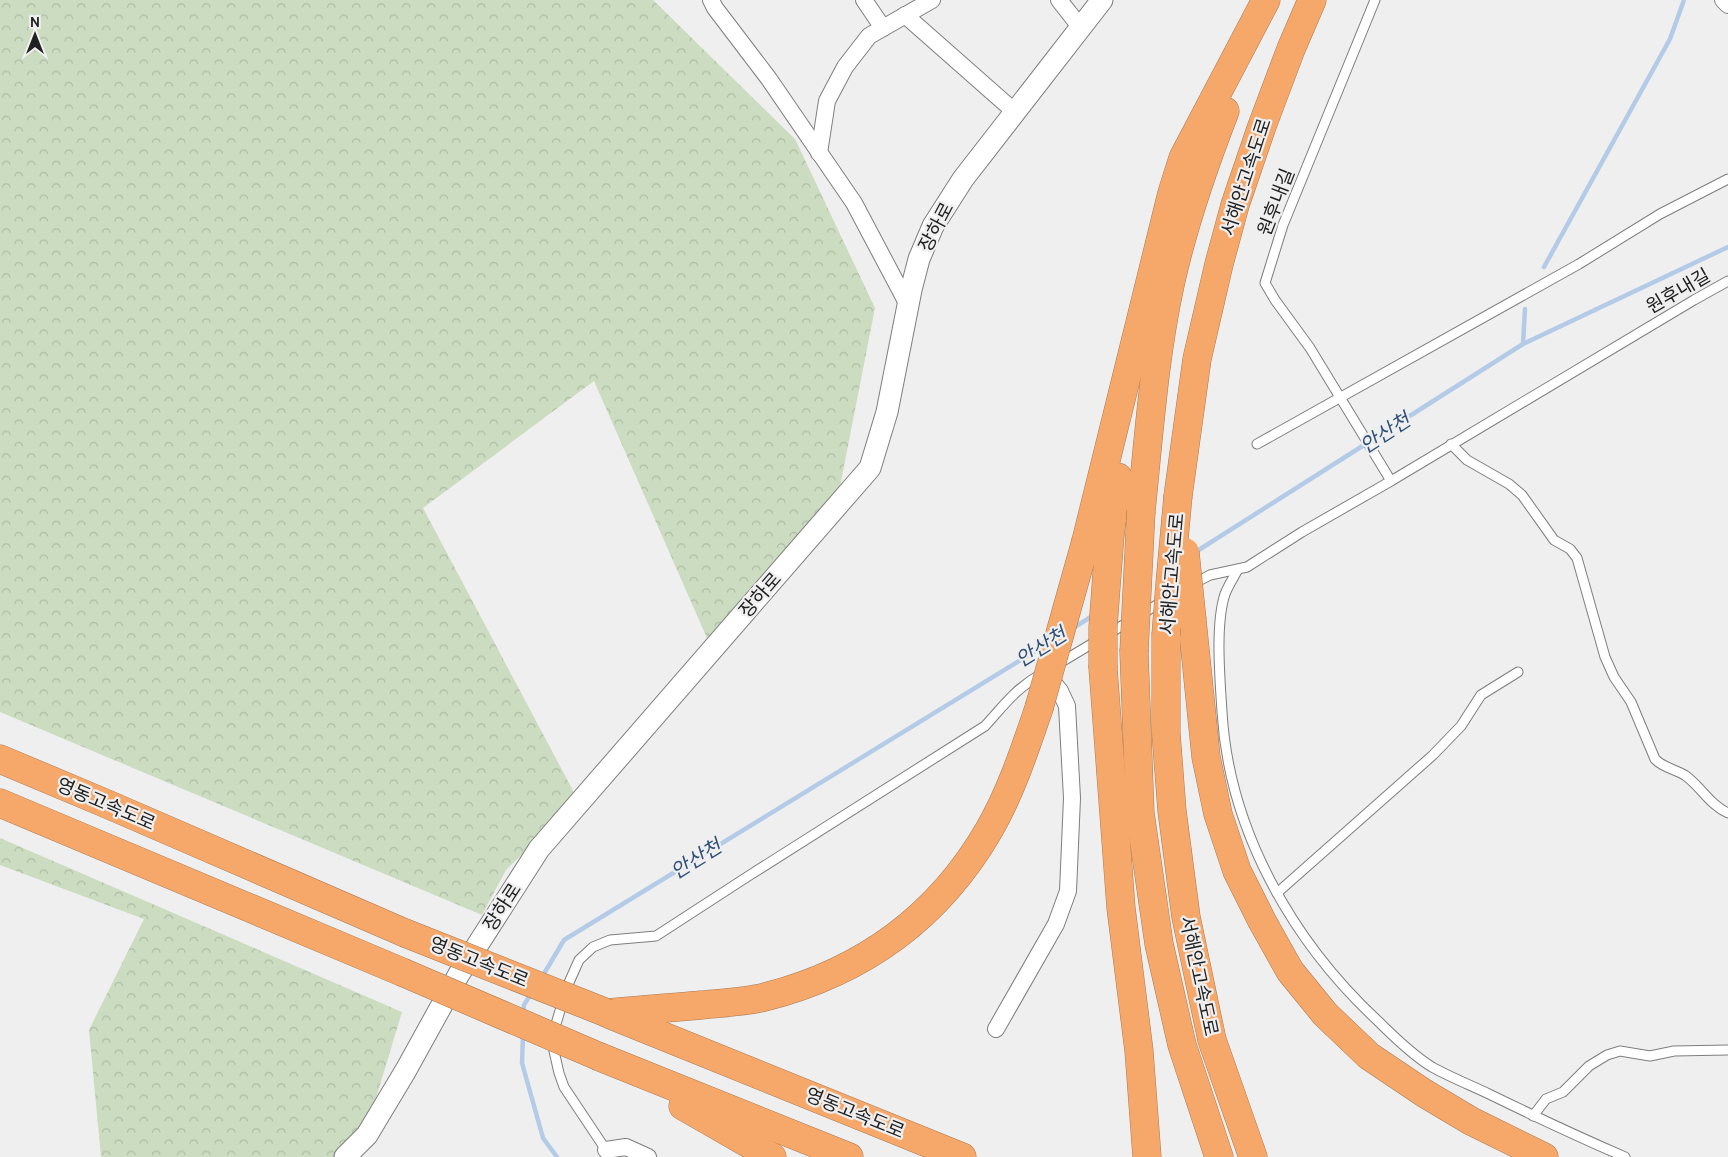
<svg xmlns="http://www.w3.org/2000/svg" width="1728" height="1157" font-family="Cabin,'Noto Sans KR',sans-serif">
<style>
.forest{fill:url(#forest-crowns)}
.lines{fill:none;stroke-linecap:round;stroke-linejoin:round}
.stream{stroke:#b4cbe8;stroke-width:4.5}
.service-casing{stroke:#7e7e7f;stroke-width:11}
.minor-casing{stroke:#7e7e7f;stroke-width:18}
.tertiary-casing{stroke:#7e7e7f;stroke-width:23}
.motorway-casing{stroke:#ab7951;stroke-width:29}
.service{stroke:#fff;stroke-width:9}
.minor{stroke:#fff;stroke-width:16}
.tertiary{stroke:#fff;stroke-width:21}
.motorway{stroke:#f6a86a;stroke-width:28}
.motorway-bridge-casing{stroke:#ab7951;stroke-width:29;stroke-linecap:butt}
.motorway-bridge{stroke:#f6a86a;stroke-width:28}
.labels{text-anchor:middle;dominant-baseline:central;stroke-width:4.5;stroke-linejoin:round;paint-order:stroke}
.street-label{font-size:19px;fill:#212122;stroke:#efeff0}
.water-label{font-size:20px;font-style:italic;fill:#2f5078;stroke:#efeff0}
</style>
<defs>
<pattern id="forest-crowns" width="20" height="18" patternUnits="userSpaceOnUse" patternTransform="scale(1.25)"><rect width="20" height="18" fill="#cbdcc0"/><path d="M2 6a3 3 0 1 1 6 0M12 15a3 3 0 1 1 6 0" fill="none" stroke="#aebca5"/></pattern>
</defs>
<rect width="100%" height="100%" fill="#efeff0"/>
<g class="forest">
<polygon points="0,0 653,0 795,139 875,308 836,507 714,654 594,381 423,508 578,800 506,870 482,915 0,712"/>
<polygon points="0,838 402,1012 367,1128 339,1157 101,1157 89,1030 144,919 0,865"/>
</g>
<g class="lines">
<g class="stream">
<polyline points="1544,267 1670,39 1684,0"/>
<polyline points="1523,344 1525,309"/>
<polyline points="1194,553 1523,344 1728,247"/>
<polyline points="1073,628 1094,615"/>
<polyline points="542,977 564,940 1045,645"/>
<polyline points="523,1014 524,1005 532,992"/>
<polyline points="523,1034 522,1063 543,1138 557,1157"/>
</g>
<defs>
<g id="service">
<polyline points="1375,0 1283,225 1265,283 1275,300 1310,348 1391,481 1694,300 1728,281"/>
<polyline points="1257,444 1579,264 1660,214 1728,179"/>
<path d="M 1451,444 L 1467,460 L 1509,484 L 1522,495 L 1554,540 L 1570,549 L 1577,558 L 1605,657 L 1614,677 L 1631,702 L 1655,759 C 1663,768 1676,769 1686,776 C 1701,787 1710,805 1728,813"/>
<path d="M 1238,569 C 1234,577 1228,586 1225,594 C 1215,624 1220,679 1222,712 C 1229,830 1292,941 1378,1021 C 1393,1036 1414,1056 1432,1067 C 1450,1077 1470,1085 1489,1094 C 1534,1116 1579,1137 1625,1157"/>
<polyline points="1191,585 1210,575 1247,567 1302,532 1391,481"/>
<polyline points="1058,664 1165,600"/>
<polyline points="1277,893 1433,755 1461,726 1481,695 1518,672"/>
<polyline points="1533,1116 1546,1099 1563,1092 1589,1066 1607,1055 1620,1051 1650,1056 1674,1051 1728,1050"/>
<path d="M 608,1153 L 564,1087 L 559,1073 L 554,1051 L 556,1024 L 567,987 L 579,960 L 593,947 L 610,940 L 656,936 L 750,875 L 985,726 C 1005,704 1016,688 1043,673"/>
</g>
<g id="minor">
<polyline points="711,0 715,8 769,79 854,203 908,305"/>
<polyline points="864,0 883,28"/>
<polyline points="1059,0 1081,28"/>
<polyline points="1723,0 1728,5"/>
<polyline points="905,15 1015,112"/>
<polyline points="819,153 827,101 845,67 869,36 932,0"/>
<polyline points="996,1029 1056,924 1068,891 1072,798 1067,706 1060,691 1045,672"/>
<polyline points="606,1150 626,1147 648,1157"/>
</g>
<polyline id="tertiary" points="345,1157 367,1135 406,1070 459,974 539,849 870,468 887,412 911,290 919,259 933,226 963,179 1102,0"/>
<g id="motorway">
<polyline points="1178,496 1197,359 1219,264 1235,205 1262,126 1291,49 1312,0"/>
<path d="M 1141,511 C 1149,435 1154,359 1170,285 C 1183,225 1203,168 1225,111"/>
<polyline points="1110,534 1118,477"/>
<polyline points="1086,541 1172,193 1183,158 1266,0"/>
<polyline points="1192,620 1206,757 1218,814 1237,871 1262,921 1290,971 1325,1014 1369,1056 1424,1093 1471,1121 1544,1157"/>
<polyline points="1166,635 1166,733 1172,811 1186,917 1212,1040 1253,1157"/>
<polyline points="1134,652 1140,813 1159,944 1182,1045 1219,1157"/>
<polyline points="1103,668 1121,908 1139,1051 1147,1157"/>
<polyline points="0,759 107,804 405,933"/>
<polyline points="0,803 402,972"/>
<path d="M 607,1013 C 638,1010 670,1008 701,1005 C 722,1003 744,1002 765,997 C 863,972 938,918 989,830 C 1011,792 1025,749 1039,708"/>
<polyline points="611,1015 962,1157"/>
<polyline points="600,1057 849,1157"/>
<polyline points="683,1106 772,1157"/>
</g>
</defs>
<use href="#service" class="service-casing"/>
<use href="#minor" class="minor-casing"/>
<use href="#tertiary" class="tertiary-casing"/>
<use href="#motorway" class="motorway-casing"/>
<use href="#service" class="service"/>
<use href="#minor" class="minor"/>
<use href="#tertiary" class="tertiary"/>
<use href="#motorway" class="motorway"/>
<defs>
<g id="motorway-bridge">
<polyline points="1185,552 1192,620"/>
<polyline points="1166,635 1170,583 1178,496"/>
<polyline points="1134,652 1141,511"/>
<polyline points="1103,668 1103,627 1110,534"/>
<polyline points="1039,708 1086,541"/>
<polyline points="405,933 607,1013"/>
<polyline points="402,972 600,1057"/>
</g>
</defs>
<use href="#motorway-bridge" class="motorway-bridge-casing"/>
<use href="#motorway-bridge" class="motorway-bridge"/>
</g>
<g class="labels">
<g class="street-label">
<text transform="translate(1246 177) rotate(-72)">서해안고속도로</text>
<text transform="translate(1276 202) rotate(-69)">원후내길</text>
<text transform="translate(936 227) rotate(-62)">장하로</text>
<text transform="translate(1678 291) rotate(-30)">원후내길</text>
<text transform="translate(1172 574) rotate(-85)">서해안고속도로</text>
<text transform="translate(760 595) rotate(-49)">장하로</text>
<text transform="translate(106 804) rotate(23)">영동고속도로</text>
<text transform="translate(502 907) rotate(-57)">장하로</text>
<text transform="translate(479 962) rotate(22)">영동고속도로</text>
<text transform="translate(1199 976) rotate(78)">서해안고속도로</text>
<text transform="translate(855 1113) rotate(22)">영동고속도로</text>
</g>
<g class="water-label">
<text transform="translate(1385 433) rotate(-33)">안산천</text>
<text transform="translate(1041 647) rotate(-32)">안산천</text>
<text transform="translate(696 859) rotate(-32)">안산천</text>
</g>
</g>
<g transform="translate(35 35)" stroke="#efeff0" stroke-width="4" paint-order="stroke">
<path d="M0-4L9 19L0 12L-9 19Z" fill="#212122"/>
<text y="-8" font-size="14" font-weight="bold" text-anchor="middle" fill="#212122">N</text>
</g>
</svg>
